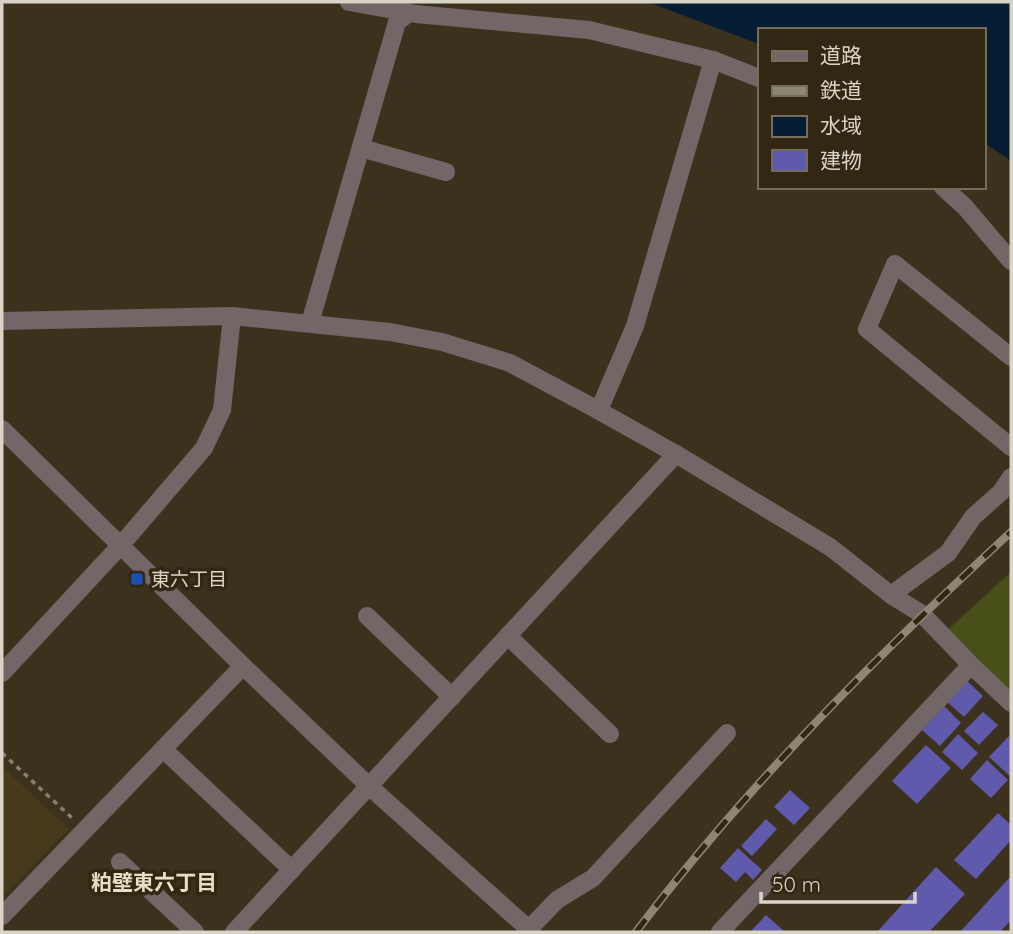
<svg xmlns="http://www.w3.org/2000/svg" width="1013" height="934" font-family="Quicksand,'Noto Sans JP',sans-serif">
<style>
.built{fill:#46391c}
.green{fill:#484f18}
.water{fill:#051d32}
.building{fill:#5f5aac}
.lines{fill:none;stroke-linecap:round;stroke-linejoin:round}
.path{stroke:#88806f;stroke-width:3.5;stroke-dasharray:5 5;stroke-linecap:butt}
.minor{stroke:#736667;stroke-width:18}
.rail-casing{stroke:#8e8675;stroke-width:8}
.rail{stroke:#312712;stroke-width:5;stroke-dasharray:16;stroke-linecap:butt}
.transit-dot{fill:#1a4fb4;stroke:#312712;stroke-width:2.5}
.labels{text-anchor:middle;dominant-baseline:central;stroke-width:7;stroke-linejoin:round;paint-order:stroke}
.poi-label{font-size:19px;fill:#dad4c7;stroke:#312712;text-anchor:start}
.neighbourhood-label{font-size:21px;font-weight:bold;fill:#e9ddc2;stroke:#312712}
</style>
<rect width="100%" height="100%" fill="#3b311c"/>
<polygon class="built" points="2,766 69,829 2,898"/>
<polygon class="green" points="1011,572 1011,702 943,634"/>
<polygon class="water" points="648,2 1011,2 1011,161 983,142 983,30 759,30 759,44"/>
<g class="building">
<polygon points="965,679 983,696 964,717 945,700"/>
<polygon points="944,706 961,723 940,746 922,730"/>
<polygon points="983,712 998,725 979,745 964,731"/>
<polygon points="958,734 978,753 962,770 942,752"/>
<polygon points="1009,736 1011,738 1011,777 989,757"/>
<polygon points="926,745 951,768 917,804 892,781"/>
<polygon points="987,760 1008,780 991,798 970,779"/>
<polygon points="790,790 810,808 794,825 774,807"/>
<polygon points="998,813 1011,825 1011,840 976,879 954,860"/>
<polygon points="766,819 777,829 752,856 741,846"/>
<polygon points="738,848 762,870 753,880 745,872 736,882 720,868"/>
<polygon points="936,867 965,894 929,932 877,932"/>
<polygon points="1011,876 1011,920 1000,932 960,932"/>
<polygon points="766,915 785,932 750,932"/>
</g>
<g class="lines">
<polyline class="path" points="2,753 72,818"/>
<g class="minor">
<polyline points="349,2 416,14 589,30 713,60 759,78"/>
<polyline points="361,148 446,172"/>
<polyline points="943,187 965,207 1011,261"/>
<polyline points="2,321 232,316 390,332 442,342 510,363 594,408 676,454 830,547 891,595 948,553 973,517 1001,492 1011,477"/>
<polyline points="310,323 397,22 409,13"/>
<polyline points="1011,357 895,264 867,329 1011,447"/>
<polyline points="599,410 635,326 713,60"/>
<polyline points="2,429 243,666 370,787 532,932"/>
<polyline points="891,595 922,614 971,665 1011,703"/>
<polyline points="367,616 452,697"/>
<polyline points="508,636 610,734"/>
<polyline points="2,673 121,545 204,448 222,410 232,316"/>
<polyline points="163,749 292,870"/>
<polyline points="120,862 195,932"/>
<polyline points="2,916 243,666"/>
<polyline points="529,929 557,900 593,878 727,733"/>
<polyline points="234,932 676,454"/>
<polyline points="720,932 971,665"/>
</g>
<defs>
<path id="rail" d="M 636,932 C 746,786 877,656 1011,532"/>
</defs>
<use href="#rail" class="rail-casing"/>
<use href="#rail" class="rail"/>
</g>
<rect class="transit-dot" x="130" y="572" width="14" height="14" rx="3.5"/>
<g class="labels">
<g class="poi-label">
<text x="151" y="579">東六丁目</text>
</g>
<g class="neighbourhood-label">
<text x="154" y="882">粕壁東六丁目</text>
</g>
</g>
<rect width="1013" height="934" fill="none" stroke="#dad4c7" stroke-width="7"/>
<rect x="758" y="28" width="228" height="161" fill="#312712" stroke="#756c5a" stroke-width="2"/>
<rect x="772" y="51" width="35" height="10" fill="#736667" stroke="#756c5a" stroke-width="2"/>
<text x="820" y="63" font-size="21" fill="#dad4c7">道路</text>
<rect x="772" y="86" width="35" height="10" fill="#8e8675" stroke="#756c5a" stroke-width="2"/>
<text x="820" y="98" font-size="21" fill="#dad4c7">鉄道</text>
<rect x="772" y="116" width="35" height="21" fill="#051d32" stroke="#756c5a" stroke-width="2"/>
<text x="820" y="133" font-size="21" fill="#dad4c7">水域</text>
<rect x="772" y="150" width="35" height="21" fill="#5f5aac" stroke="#756c5a" stroke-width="2"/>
<text x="820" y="168" font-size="21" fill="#dad4c7">建物</text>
<path d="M761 892v10h154v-10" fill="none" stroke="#dad4c7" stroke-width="3.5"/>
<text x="772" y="892" font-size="21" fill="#dad4c7" stroke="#312712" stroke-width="5" paint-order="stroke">50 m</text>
</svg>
